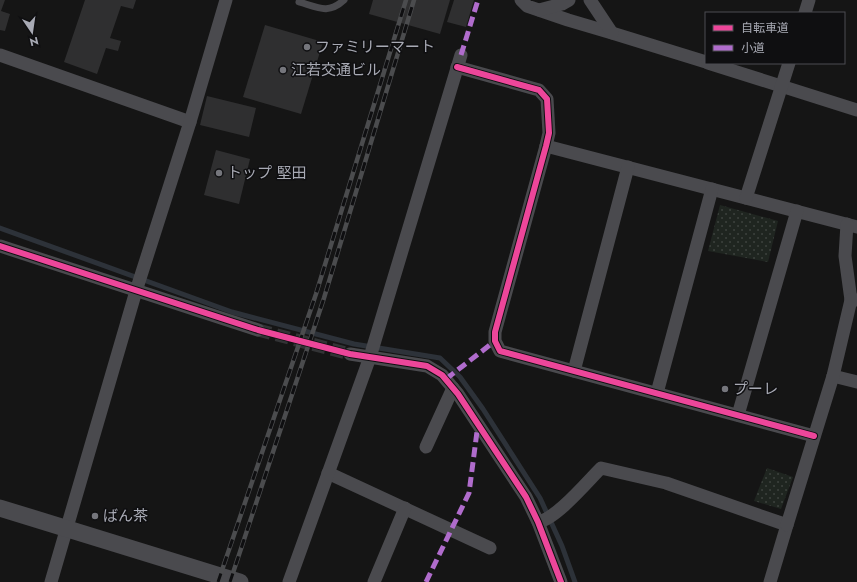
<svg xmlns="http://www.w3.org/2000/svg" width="857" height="582" font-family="Jost,'Noto Sans JP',sans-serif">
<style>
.grass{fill:url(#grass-dots)}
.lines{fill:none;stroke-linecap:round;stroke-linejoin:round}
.stream{stroke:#2d3239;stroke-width:5}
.building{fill:#2f2f30}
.minor-tunnel{stroke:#323335;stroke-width:13;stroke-dasharray:13 6;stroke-linecap:butt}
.service{stroke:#4a4a4e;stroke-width:7}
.minor{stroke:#4a4a4e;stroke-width:13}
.tertiary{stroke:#4a4a4e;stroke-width:17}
.rail-casing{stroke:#4b4c4e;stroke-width:4.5}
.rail{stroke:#0f0f11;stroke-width:3;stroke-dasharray:9;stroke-linecap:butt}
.quiet{stroke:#b06ccc;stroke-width:5;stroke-dasharray:10 5;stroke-linecap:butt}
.cycleway-casing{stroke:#0f0f11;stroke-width:8}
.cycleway{stroke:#ed469a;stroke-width:6}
.poi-dot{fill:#75767c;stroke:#0f0f11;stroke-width:1.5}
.labels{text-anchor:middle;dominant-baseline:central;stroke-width:3;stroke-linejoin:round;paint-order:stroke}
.poi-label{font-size:15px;fill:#a8aab4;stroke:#0f0f11;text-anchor:start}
</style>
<defs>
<pattern id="grass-dots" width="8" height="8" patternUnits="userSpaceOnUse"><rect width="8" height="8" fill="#1f2520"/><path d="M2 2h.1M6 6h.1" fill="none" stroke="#3d423e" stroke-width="1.8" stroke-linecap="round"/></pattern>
</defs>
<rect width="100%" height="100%" fill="#151515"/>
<g class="grass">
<polygon points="720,205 778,221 768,262 708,251"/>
<polygon points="767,468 793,477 781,509 754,501"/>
</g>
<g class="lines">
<polyline class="stream" points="0,228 232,312 354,344 440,358 460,377 483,409 540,498 562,546 575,582"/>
</g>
<g class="building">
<polygon points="0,0 5,0 1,11 10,14 5,31 0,30"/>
<polygon points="85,0 136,0 133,9 121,6 110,38 121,41 118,51 106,48 97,74 64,62"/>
<polygon points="373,0 450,0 440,34 369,14"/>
<polygon points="454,0 474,0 466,27 447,22"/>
<polygon points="265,25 323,42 301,114 243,97"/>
<polygon points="207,96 256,108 249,137 200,125"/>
<polygon points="216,150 250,159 239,204 204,195"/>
</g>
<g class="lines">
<polyline class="minor-tunnel" points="258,330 350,354"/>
<path class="service" d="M 299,2 C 317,7 328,15 344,0"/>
<g class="minor">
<polyline points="521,0 527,6 568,20 612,33 706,62"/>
<polyline points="590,0 612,33"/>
<polyline points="539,10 562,4 569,0"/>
<polyline points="805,13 809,0"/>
<polyline points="0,55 190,122"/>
<polyline points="708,63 857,110"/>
<polyline points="457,67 539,90 547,99 549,133 546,146 495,332 495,341 500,351 814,436"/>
<polyline points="546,146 857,227"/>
<polyline points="746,198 789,63"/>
<polyline points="847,224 845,256 851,300"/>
<polyline points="0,246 258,330"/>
<polyline points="350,354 427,366 442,375 458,394 526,497 538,522 561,582"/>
<polyline points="574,371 628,167"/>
<polyline points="833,376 857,382"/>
<polyline points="657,393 712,189"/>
<polyline points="738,415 797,211"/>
<polyline points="426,447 453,388"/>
<polyline points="328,473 490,548"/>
<path d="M 538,522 C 556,519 587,482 601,468 L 666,483 L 787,525 L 770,582"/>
<polyline points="787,525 833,376 851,300 857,300"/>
<polyline points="51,582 136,291 190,122 226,0"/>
<polyline points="289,582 370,357 461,55"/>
<polyline points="374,582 405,508"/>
</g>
<polyline class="tertiary" points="0,508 240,582"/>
<defs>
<g id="rail">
<polyline points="218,582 316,294 406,0"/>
<polyline points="230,582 324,298 414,0"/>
</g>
</defs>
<use href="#rail" class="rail-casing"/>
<use href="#rail" class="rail"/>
<g class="quiet">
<polyline points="461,55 478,0"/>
<polyline points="446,379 495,341"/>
<polyline points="426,582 469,493 478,424"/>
</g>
<defs>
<g id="cycleway">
<polyline points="457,67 539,90 547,99 549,133 546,146 495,332 495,341 500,351 814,436"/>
<polyline points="0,246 258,330 350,354 427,366 442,375 458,394 526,497 538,522 561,582"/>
</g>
</defs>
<use href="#cycleway" class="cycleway-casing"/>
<use href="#cycleway" class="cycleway"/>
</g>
<g class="poi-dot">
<circle cx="307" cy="47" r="4"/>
<circle cx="283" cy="70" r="4"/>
<circle cx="219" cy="173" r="4"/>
<circle cx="725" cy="389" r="4"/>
<circle cx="95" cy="516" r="4"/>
</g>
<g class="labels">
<g class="poi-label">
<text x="315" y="47">ファミリーマート</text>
<text x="291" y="70">江若交通ビル</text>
<text x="227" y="173">トップ 堅田</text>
<text x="733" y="389">プーレ</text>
<text x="103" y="516">ばん茶</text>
</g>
</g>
<rect x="705" y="12" width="140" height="52" fill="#0f0f11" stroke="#4c4d52"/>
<rect x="713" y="25" width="20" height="6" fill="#ed469a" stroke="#4c4d52"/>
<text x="741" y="32" font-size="12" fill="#a8aab4">自転車道</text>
<rect x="713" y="45" width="20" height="6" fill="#b06ccc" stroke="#4c4d52"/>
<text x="741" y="52" font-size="12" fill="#a8aab4">小道</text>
<g transform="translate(32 32) rotate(167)" stroke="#0f0f11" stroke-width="3" paint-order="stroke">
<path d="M0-3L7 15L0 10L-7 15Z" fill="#a8aab4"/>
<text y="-6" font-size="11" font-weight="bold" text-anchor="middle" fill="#a8aab4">N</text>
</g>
</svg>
